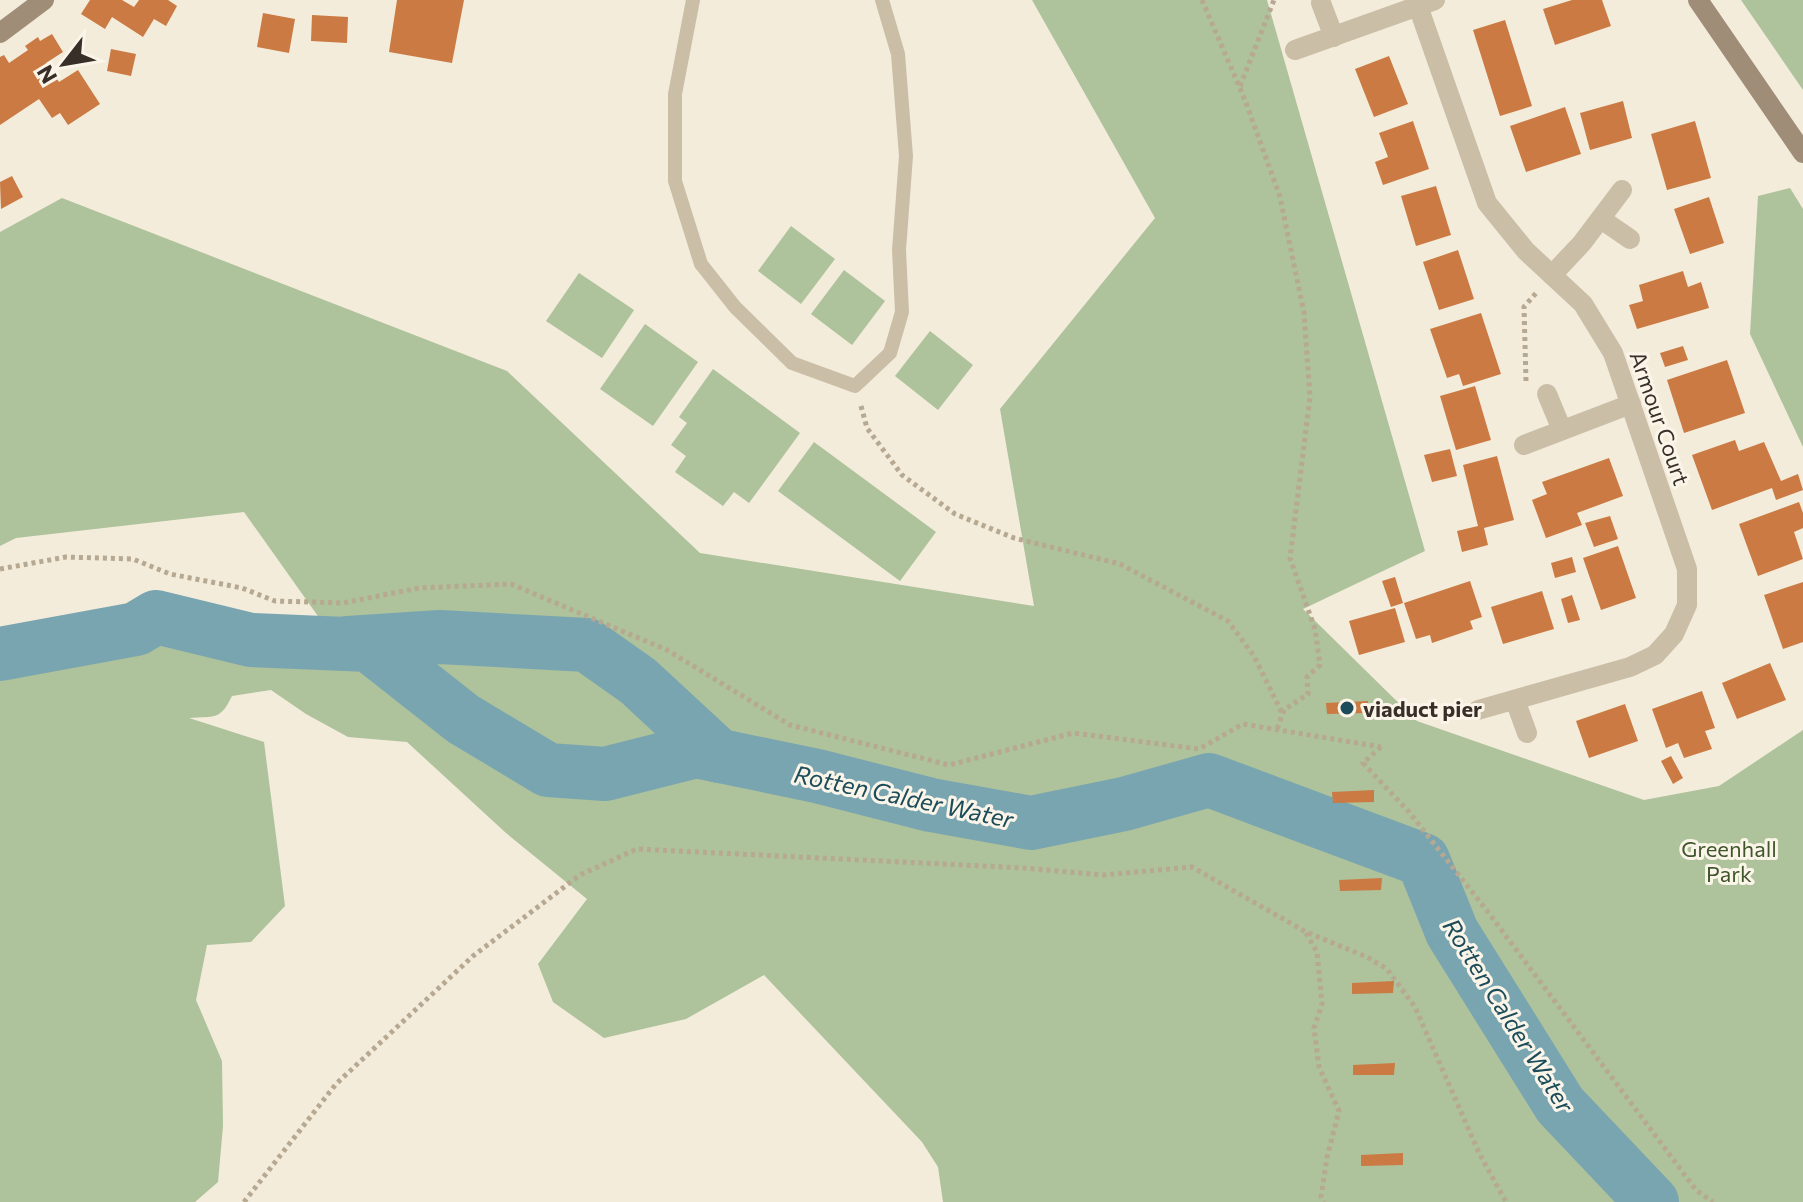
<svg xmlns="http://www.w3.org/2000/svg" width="1803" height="1202" font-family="Commissioner,sans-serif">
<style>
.green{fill:#aec29b}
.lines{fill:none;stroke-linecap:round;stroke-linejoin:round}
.river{stroke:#79a5b1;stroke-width:54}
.building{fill:#ca7a42}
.path{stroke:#b7a891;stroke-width:5;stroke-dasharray:4 4;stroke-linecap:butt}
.service{stroke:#cbbea7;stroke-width:14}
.minor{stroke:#cbbea7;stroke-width:20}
.secondary{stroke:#9f8d78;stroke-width:20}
.poi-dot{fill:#1c4b5a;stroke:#faf5e8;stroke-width:3}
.labels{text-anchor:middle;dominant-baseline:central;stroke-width:6;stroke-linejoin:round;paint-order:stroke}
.street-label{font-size:22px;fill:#372f28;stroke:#faf5e8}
.poi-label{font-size:22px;font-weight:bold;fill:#372f28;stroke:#faf5e8;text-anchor:start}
.park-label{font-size:22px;fill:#3f562b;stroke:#faf5e8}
.water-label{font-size:24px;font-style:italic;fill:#1c4b5a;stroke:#faf5e8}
</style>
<rect width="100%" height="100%" fill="#f3ecdb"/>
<g class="green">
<path d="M 1032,0 L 1267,0 L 1425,551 L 1303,609 L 1417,721 L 1644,800 L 1719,786 L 1803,730 L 1803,1202 L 943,1202 L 938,1167 L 922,1142 L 764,975 L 686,1019 L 604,1038 L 553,1002 L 538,964 L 587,899 L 506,833 L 407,742 L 348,737 L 306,714 L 271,690 L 232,696 C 220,721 214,716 189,718 L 264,742 L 285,906 L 251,942 L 207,945 L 196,1000 L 222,1061 L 223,1126 L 218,1182 L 195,1202 L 0,1202 L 0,654 L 136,629 L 152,614 L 251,640 L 337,643 L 244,512 L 16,538 L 0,546 L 0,232 L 62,198 L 507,371 L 700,553 L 1034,606 L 1000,409 L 1155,218 Z"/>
<polygon points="1741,0 1803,0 1803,90"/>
<polygon points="1790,188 1803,209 1803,447 1750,334 1758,196"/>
<polygon points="791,226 835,259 801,304 758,271"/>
<polygon points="844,270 885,301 852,345 811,314"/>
<polygon points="579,273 634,310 602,358 546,321"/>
<polygon points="645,324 698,362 653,426 600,389"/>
<polygon points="930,331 973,365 938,410 895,376"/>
<polygon points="713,369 800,433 749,503 734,492 723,506 675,472 686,456 671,445 687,423 679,417"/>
<polygon points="814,442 936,532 900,581 778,491"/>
</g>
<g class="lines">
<g class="river">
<polyline points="348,643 440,637 587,645 638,681 719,756"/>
<polyline points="0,654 136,629 156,617 251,640 369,645 463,719 548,770 605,774 696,751 817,776 931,805 1031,823 1124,804 1209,780 1423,860 1452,932 1560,1105 1652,1202"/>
</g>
</g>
<g class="building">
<polygon points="90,0 122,0 134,7 139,0 168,0 177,6 166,26 154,19 143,37 112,17 105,29 81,14"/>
<polygon points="397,0 464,0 452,63 389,52"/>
<polygon points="1572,0 1602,0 1611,26 1555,45 1543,9"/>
<polygon points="263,13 295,19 289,53 257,47"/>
<polygon points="312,15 348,17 347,43 311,41"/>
<polygon points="1505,20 1532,106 1500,116 1473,30"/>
<polygon points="52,34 63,52 46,63 59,82 78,70 100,104 68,125 60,113 52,118 39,99 0,125 0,57 4,55 9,63 28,50 25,46 38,37 40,41"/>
<polygon points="111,49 136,54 131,76 107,71"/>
<polygon points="1389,56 1408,104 1374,117 1355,69"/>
<polygon points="1623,101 1632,138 1590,150 1580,113"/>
<polygon points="1565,107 1581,154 1526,172 1510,126"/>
<polygon points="1413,121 1429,169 1383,185 1375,162 1388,157 1379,133"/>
<polygon points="1695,121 1711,178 1667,190 1651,134"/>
<polygon points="12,176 23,197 1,209 0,182"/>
<polygon points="1436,186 1451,235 1416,246 1401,196"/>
<polygon points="1709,197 1724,243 1690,254 1674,209"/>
<polygon points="1458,250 1474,299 1439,310 1423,262"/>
<polygon points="1683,271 1688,287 1701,282 1709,308 1637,329 1629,305 1643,301 1639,285"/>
<polygon points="1481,313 1501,374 1463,386 1459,374 1447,378 1430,329"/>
<polygon points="1683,346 1688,360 1665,367 1660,353"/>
<polygon points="1727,360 1745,413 1684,433 1667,380"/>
<polygon points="1475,386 1491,440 1456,450 1440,396"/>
<polygon points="1735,440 1739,451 1764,442 1781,481 1798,474 1803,490 1776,500 1772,488 1712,510 1692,455"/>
<polygon points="1450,449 1457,476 1432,482 1424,455"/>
<polygon points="1497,456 1514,520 1484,528 1488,545 1462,552 1457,531 1478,526 1463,465"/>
<polygon points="1609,458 1623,496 1577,513 1582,525 1546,538 1532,500 1547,494 1542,482"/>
<polygon points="1799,502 1803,513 1803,528 1794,532 1803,559 1758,576 1739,524"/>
<polygon points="1610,516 1618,539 1594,547 1585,523"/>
<polygon points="1618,546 1636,598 1601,610 1583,558"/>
<polygon points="1572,557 1576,572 1555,578 1551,563"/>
<polygon points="1395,577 1403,603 1391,607 1382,581"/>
<polygon points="1470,581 1482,617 1470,621 1473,629 1432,643 1430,635 1416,639 1404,603"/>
<polygon points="1803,582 1803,642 1783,649 1764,595"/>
<polygon points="1542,591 1554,629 1503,644 1491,607"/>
<polygon points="1572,595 1580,620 1568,623 1561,599"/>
<polygon points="1395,608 1405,642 1359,655 1349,621"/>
<polygon points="1770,663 1786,700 1737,719 1722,683"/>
<polygon points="1702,691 1715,728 1705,731 1712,749 1684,758 1678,743 1666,748 1652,709"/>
<polygon points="1368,701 1368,713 1327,714 1326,703"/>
<polygon points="1625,704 1638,741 1589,758 1576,721"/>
<polygon points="1671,756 1683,778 1673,784 1661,761"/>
<polygon points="1374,790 1374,802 1333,803 1332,792"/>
<polygon points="1382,878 1381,890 1340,891 1339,880"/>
<polygon points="1394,981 1393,993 1352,994 1352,983"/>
<polygon points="1395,1063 1394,1075 1353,1075 1353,1065"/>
<polygon points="1403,1153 1403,1165 1361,1166 1361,1155"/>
</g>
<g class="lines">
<g class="path">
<polyline points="1202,0 1245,100 1280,197 1304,313 1310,397 1290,558 1315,629 1320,665 1307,677 1308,694 1284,710 1277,729"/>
<polyline points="1240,86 1274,0"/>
<polyline points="1526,381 1524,307 1537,292"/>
<polyline points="861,406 867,428 902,475 955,514 1014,538 1120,564 1228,621 1254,656 1282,713"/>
<polyline points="0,569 66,557 133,559 170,574 242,588 275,601 343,603 419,588 511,584 667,650 790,725 949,765 1073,733 1199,749 1243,724 1381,747"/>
<polyline points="1381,747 1363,763 1409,812 1488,912 1696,1190 1713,1202"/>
<polyline points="1306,933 1317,952 1322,1004 1314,1028 1319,1067 1339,1111 1327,1157 1321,1197 1324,1202"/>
<polyline points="244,1202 336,1084 473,956 580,875 637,849 1024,868 1103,875 1192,867 1306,932 1367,957 1387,969 1415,1007 1479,1153 1506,1202"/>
</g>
<polyline class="service" points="693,0 675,94 675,181 701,264 735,307 792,363 855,386 890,353 902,312 899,250 906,156 898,54 882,0"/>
<g class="minor">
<polyline points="1321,3 1334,37"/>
<polyline points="1418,6 1487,203 1526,251 1583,304 1613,353 1687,569 1687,605 1674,634 1655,655 1630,667 1478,710"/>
<polyline points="1295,50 1435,0"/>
<polyline points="1601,219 1630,239"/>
<polyline points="1552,275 1582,243 1622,190"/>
<polyline points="1547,394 1562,430"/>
<polyline points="1524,445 1631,404"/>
<polyline points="1515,700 1527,733"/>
</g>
<g class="secondary">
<polyline points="1698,0 1803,153"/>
<polyline points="0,33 44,0"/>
</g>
</g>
<circle class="poi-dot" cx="1347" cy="708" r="8"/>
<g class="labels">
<g class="street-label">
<text transform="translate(1660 418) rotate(71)">Armour Court</text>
</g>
<g class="poi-label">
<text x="1363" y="708">viaduct pier</text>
</g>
<g class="park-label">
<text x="1729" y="848">Greenhall<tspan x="1729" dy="25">Park</tspan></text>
</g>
<g class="water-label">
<text transform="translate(904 796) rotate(12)">Rotten Calder Water</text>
<text transform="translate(1509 1015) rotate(58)">Rotten Calder Water</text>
</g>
</g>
<g transform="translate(64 64) rotate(239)" stroke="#faf5e8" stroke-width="6" paint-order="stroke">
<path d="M0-6L14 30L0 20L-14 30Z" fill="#372f28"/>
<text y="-12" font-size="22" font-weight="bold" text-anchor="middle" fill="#372f28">N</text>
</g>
</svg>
